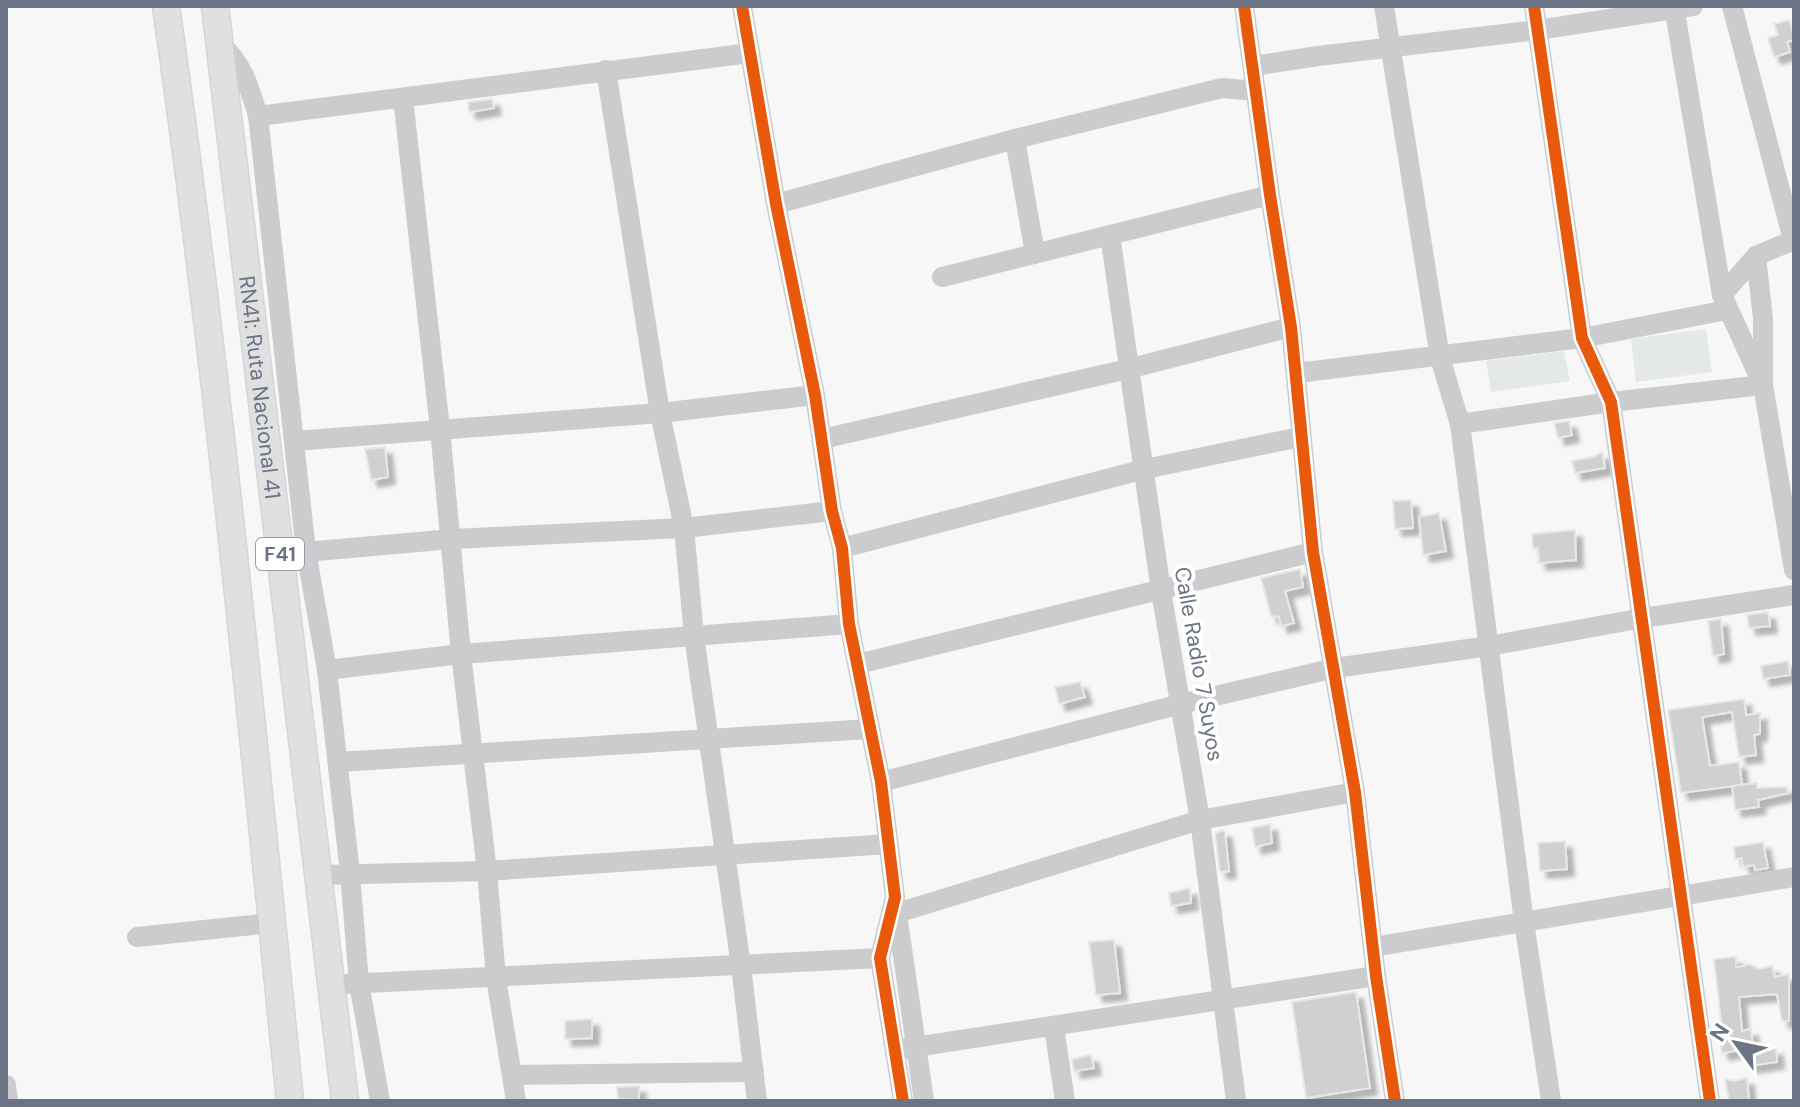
<svg xmlns="http://www.w3.org/2000/svg" width="1800" height="1107" font-family="'DM Sans',sans-serif">
<style>
.green{fill:#e5e9e5}
.building{fill:#cfd0d1;stroke:#e7e7e6;stroke-width:2;filter:url(#shadow)}
.lines{fill:none;stroke-linecap:round;stroke-linejoin:round}
.major-casing{stroke:#d4d5d6;stroke-width:29}
.minor{stroke:#ccccce;stroke-width:20}
.major{stroke:#e0e0e1;stroke-width:26}
.cycleway-casing{stroke:#fff;stroke-width:17}
.cycleway{stroke:#e8590c;stroke-width:12}
.labels{text-anchor:middle;dominant-baseline:central;stroke-width:8;stroke-linejoin:round;paint-order:stroke}
.shield{fill:#fff;stroke:#979ea9;stroke-width:2}
.shield-label{font-size:20px;font-weight:bold;fill:#6b7484}
.street-label{font-size:22px;fill:#6b7484;stroke:#fff}
</style>
<defs>
<filter id="shadow"><feDropShadow dx="7" dy="7" stdDeviation="2" flood-color="#0004"/></filter>
</defs>
<rect width="100%" height="100%" fill="#f7f7f7"/>
<g class="green">
<polygon points="1706,329 1712,372 1636,382 1631,339"/>
<polygon points="1564,351 1570,381 1491,392 1486,361"/>
</g>
<g class="building">
<polygon points="1789,20 1794,36 1794,40 1787,42 1790,52 1774,57 1768,38 1778,35 1774,24"/>
<polygon points="492,99 494,108 469,112 468,102"/>
<polygon points="1569,421 1572,435 1558,438 1554,423"/>
<polygon points="385,447 388,477 371,480 365,449"/>
<polygon points="1602,452 1605,468 1575,473 1572,461 1593,457"/>
<polygon points="1411,500 1413,528 1395,529 1393,501"/>
<polygon points="1439,513 1446,551 1423,555 1419,517"/>
<polygon points="1575,530 1576,560 1539,563 1538,548 1533,549 1532,534"/>
<polygon points="1300,569 1303,587 1285,591 1294,623 1281,626 1279,617 1271,616 1261,578"/>
<polygon points="1768,612 1770,626 1749,628 1747,615"/>
<polygon points="1721,619 1724,654 1713,656 1708,621"/>
<polygon points="1788,661 1790,675 1763,679 1761,666"/>
<polygon points="1080,682 1085,697 1059,704 1055,687"/>
<polygon points="1744,699 1746,715 1760,713 1760,734 1754,735 1756,755 1739,757 1732,712 1702,717 1710,766 1739,762 1742,785 1681,793 1668,710"/>
<polygon points="1757,783 1757,788 1787,787 1788,793 1758,800 1759,807 1735,810 1732,786"/>
<polygon points="1270,824 1272,843 1255,847 1252,828"/>
<polygon points="1222,830 1225,832 1229,871 1220,872 1215,834"/>
<polygon points="1565,841 1567,869 1540,871 1538,843"/>
<polygon points="1763,842 1768,868 1755,870 1754,865 1743,867 1742,858 1735,859 1734,847"/>
<polygon points="1190,888 1191,903 1171,906 1169,893"/>
<polygon points="1114,940 1120,993 1096,995 1089,942"/>
<polygon points="1736,957 1736,968 1749,964 1759,969 1772,966 1775,977 1789,974 1789,1021 1782,1021 1777,994 1739,997 1742,1031 1751,1029 1753,1048 1722,1053 1718,1029 1722,1029 1714,959"/>
<polygon points="1356,992 1370,1088 1306,1098 1292,1002"/>
<polygon points="592,1019 592,1038 565,1039 565,1021"/>
<polygon points="1776,1048 1777,1062 1749,1066 1746,1054"/>
<polygon points="1091,1055 1094,1068 1074,1071 1072,1059"/>
<polygon points="1747,1078 1749,1101 1729,1101 1725,1079 1734,1081"/>
<polygon points="639,1086 639,1100 618,1099 617,1087"/>
</g>
<g class="lines">
<defs>
<g id="major">
<path d="M 166,6 C 218,370 253,735 290,1101"/>
<path id="s1" d="M 215,6 L 345,1101"/>
</g>
</defs>
<use href="#major" class="major-casing"/>
<g class="minor">
<polyline points="742,6 776,204 815,395 832,511 842,548 849,624 881,782 895,897 880,958 903,1101"/>
<polyline points="1244,6 1270,195 1291,327 1313,552 1355,792 1376,976 1395,1101"/>
<polyline points="1384,6 1440,358 1460,424 1524,922 1551,1101"/>
<polyline points="1534,6 1582,338 1611,402 1710,1101"/>
<polyline points="1674,6 1722,295 1763,385 1794,570"/>
<polyline points="1732,6 1793,240"/>
<path d="M 220,44 C 243,63 250,89 258,116 L 306,551 L 327,670"/>
<polyline points="1253,66 1318,56 1538,30 1693,6"/>
<polyline points="606,70 660,413 684,528 694,636 741,966 757,1101"/>
<polyline points="403,98 440,429 461,654 487,871 496,978 516,1101"/>
<polyline points="258,116 750,53"/>
<polyline points="1015,139 1035,254"/>
<polyline points="776,204 1015,139 1222,88 1256,91"/>
<polyline points="1110,235 1161,591 1200,820 1236,1101"/>
<polyline points="942,277 1270,195"/>
<polyline points="1722,295 1756,256 1794,240"/>
<polyline points="1297,373 1582,338 1727,310"/>
<polyline points="1460,424 1611,402 1763,385 1763,319 1756,256"/>
<polyline points="822,439 1128,369 1291,327"/>
<polyline points="294,441 660,413 815,395"/>
<polyline points="842,548 1145,469 1300,437"/>
<polyline points="294,553 452,539 684,528 832,511"/>
<polyline points="858,664 1313,552"/>
<polyline points="338,762 870,729"/>
<polyline points="881,782 1181,704 1335,668 1489,646 1643,618 1794,595"/>
<polyline points="320,875 487,871 888,844"/>
<polyline points="896,907 924,1101"/>
<polyline points="897,913 1200,820 1355,792"/>
<polyline points="137,937 272,923"/>
<polyline points="1373,947 1794,877"/>
<polyline points="345,984 880,958"/>
<polyline points="1054,1027 1065,1101"/>
<polyline points="896,1050 1376,976"/>
<polyline points="513,1075 754,1072"/>
<polyline points="6,1085 8,1101"/>
<polyline points="380,1101 359,983 350,873 327,670 461,654 849,624"/>
</g>
<use href="#major" class="major"/>
<defs>
<g id="cycleway">
<polyline points="742,6 776,204 815,395 832,511 842,548 849,624 881,782 895,897 880,958 903,1101"/>
<polyline points="1244,6 1270,195 1291,327 1313,552 1355,792 1376,976 1395,1101"/>
<polyline points="1534,6 1582,338 1611,402 1710,1101"/>
</g>
</defs>
<use href="#cycleway" class="cycleway-casing"/>
<use href="#cycleway" class="cycleway"/>
</g>
<g class="labels">
<rect class="shield" x="256" y="538" width="48" height="32" rx="6"/>
<g class="shield-label">
<text x="280" y="554">F41</text>
</g>
<g class="street-label">
<text stroke="none"><textPath href="#s1" startOffset="384">RN41: Ruta Nacional 41</textPath></text>
<text transform="translate(1199 664) rotate(80)">Calle Radio 7 Suyos</text>
</g>
</g>
<rect width="1800" height="1107" fill="none" stroke="#6b7484" stroke-width="16"/>
<g transform="translate(1736 1043) rotate(303)" stroke="#ffffff" stroke-width="6" paint-order="stroke">
<path d="M0-6L14 30L0 20L-14 30Z" fill="#6b7484"/>
<text y="-12" font-size="22" font-weight="bold" text-anchor="middle" fill="#6b7484">N</text>
</g>
</svg>
